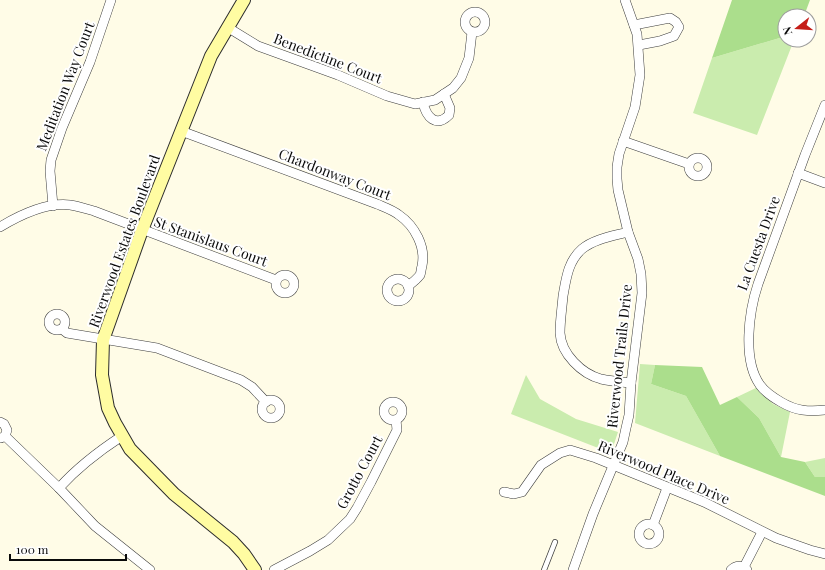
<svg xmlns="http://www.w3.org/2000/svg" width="825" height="570" font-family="'Playfair Display',serif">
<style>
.green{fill:#caecae}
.forest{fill:#abde8c}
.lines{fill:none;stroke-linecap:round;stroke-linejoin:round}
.lane-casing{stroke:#3d3d3d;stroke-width:6}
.street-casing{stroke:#3d3d3d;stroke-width:10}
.secondary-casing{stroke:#2c2c2c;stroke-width:14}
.lane{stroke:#fff;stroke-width:4.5}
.street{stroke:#fff;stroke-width:9}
.secondary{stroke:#fffca2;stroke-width:12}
.labels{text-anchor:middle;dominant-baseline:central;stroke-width:4;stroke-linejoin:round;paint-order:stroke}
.street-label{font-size:14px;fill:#0a0a0a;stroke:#fff}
</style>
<rect width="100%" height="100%" fill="#fffce7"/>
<g class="green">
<polygon points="785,33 785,40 794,40 757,135 693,113 712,58 783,37"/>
<polygon points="640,364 655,365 651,384 686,396 720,456 635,423"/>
<polygon points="526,375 540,399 576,419 618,432 611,453 511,414"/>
<polygon points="758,387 773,404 790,412 781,457 759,418 737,397"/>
<polygon points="825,458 825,477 815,477 805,462"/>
</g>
<g class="forest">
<polygon points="732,0 810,0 804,16 785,16 785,33 783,37 712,58"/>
<polygon points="655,365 702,367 720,405 737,397 759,418 781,457 805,462 815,477 825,477 825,496 720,456 686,396 651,384"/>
</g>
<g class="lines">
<defs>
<polyline id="lane" points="544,570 555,542"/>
<g id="street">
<circle cx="475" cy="22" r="10"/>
<polyline points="634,25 670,18 676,22 679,27 674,36 660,41 639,45"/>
<polyline points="227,27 258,46 338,75 387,96 415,104 435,100 453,88 461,78 469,58 472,32"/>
<path d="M 423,102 C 426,117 436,128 449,115 L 450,108 L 444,94"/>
<path d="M 825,105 L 805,155 L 758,284 C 749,311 742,360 760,385 C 765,392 774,398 781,402 C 796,411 809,412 825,410"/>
<path d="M 181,131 L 377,204 C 384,207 393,210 399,215 C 415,226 426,247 422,266 C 421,269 421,273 420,275 C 417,279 412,283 408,286"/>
<polyline points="623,141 689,164"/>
<circle cx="698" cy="167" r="9"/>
<polyline points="798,173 825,183"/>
<polyline points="53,206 50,171 51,160 62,128 90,62 111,0"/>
<path d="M 0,227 C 20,215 46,202 70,205 C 78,206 86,209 94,211 L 276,280"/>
<path d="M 628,232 C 613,236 594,239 582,249 C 568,261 566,279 563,296 C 562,308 560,321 560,333 C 561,354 582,374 601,379 C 610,381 621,382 631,383"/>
<circle cx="285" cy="284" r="9"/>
<circle cx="398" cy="290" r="11"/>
<circle cx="57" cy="322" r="8"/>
<polyline points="62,329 67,333 157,348 241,380 252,387 266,402"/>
<circle cx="271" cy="409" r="9"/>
<circle cx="393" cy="411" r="9"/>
<polyline points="0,422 4,424 7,430 5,436 1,438"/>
<polyline points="5,436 59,488 95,526 150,570"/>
<path d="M 59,488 C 77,468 99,451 122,436"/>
<polyline points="504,492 514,494 522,492 541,465 560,453 570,450 596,458 704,502 776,538 810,550 825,554"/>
<circle cx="649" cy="534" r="10"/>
<polyline points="653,525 667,488"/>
<polyline points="744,567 762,532"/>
<polyline points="274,570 310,551 328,540 350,519 357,508 371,482 397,430 396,420"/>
<polyline points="573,570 593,514 623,442 626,428 629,415 631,383 642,293 641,274 638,259 628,232 618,190 617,179 617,167 619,154 635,107 640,75 637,34 625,0"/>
<path d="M 731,570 C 736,565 742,565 747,570"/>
</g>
<polyline id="secondary" points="244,0 211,56 142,230 103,340 102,375 108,408 115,423 130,449 174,494 233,542 244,554 255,570"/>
</defs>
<use href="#lane" class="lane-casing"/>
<use href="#street" class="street-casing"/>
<use href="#secondary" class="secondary-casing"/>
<use href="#lane" class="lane"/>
<use href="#street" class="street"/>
<use href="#secondary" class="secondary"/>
</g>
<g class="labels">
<g class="street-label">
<text transform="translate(328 58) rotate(21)">Benedictine Court</text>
<text transform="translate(65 86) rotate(-69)">Meditation Way Court</text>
<text transform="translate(335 174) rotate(21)">Chardonway Court</text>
<text transform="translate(124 241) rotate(-70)">Riverwood Estates Boulevard</text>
<text transform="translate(211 241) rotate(20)">St Stanislaus Court</text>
<text transform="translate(758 243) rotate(-70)">La Cuesta Drive</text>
<text transform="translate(619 356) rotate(-84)">Riverwood Trails Drive</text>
<text transform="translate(359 472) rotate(-62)">Grotto Court</text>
<text transform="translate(664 472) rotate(23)">Riverwood Place Drive</text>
</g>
</g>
<g transform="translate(797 28) rotate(253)"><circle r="19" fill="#ffffff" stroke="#9d9d9d"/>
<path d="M0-3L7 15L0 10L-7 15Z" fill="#c51d18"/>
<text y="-6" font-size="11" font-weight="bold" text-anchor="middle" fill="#0a0a0a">N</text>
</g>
<path d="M10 554v6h116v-6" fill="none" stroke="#0a0a0a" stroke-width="2"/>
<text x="16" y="554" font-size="12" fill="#0a0a0a" stroke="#ffffff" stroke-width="3" paint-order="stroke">100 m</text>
</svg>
